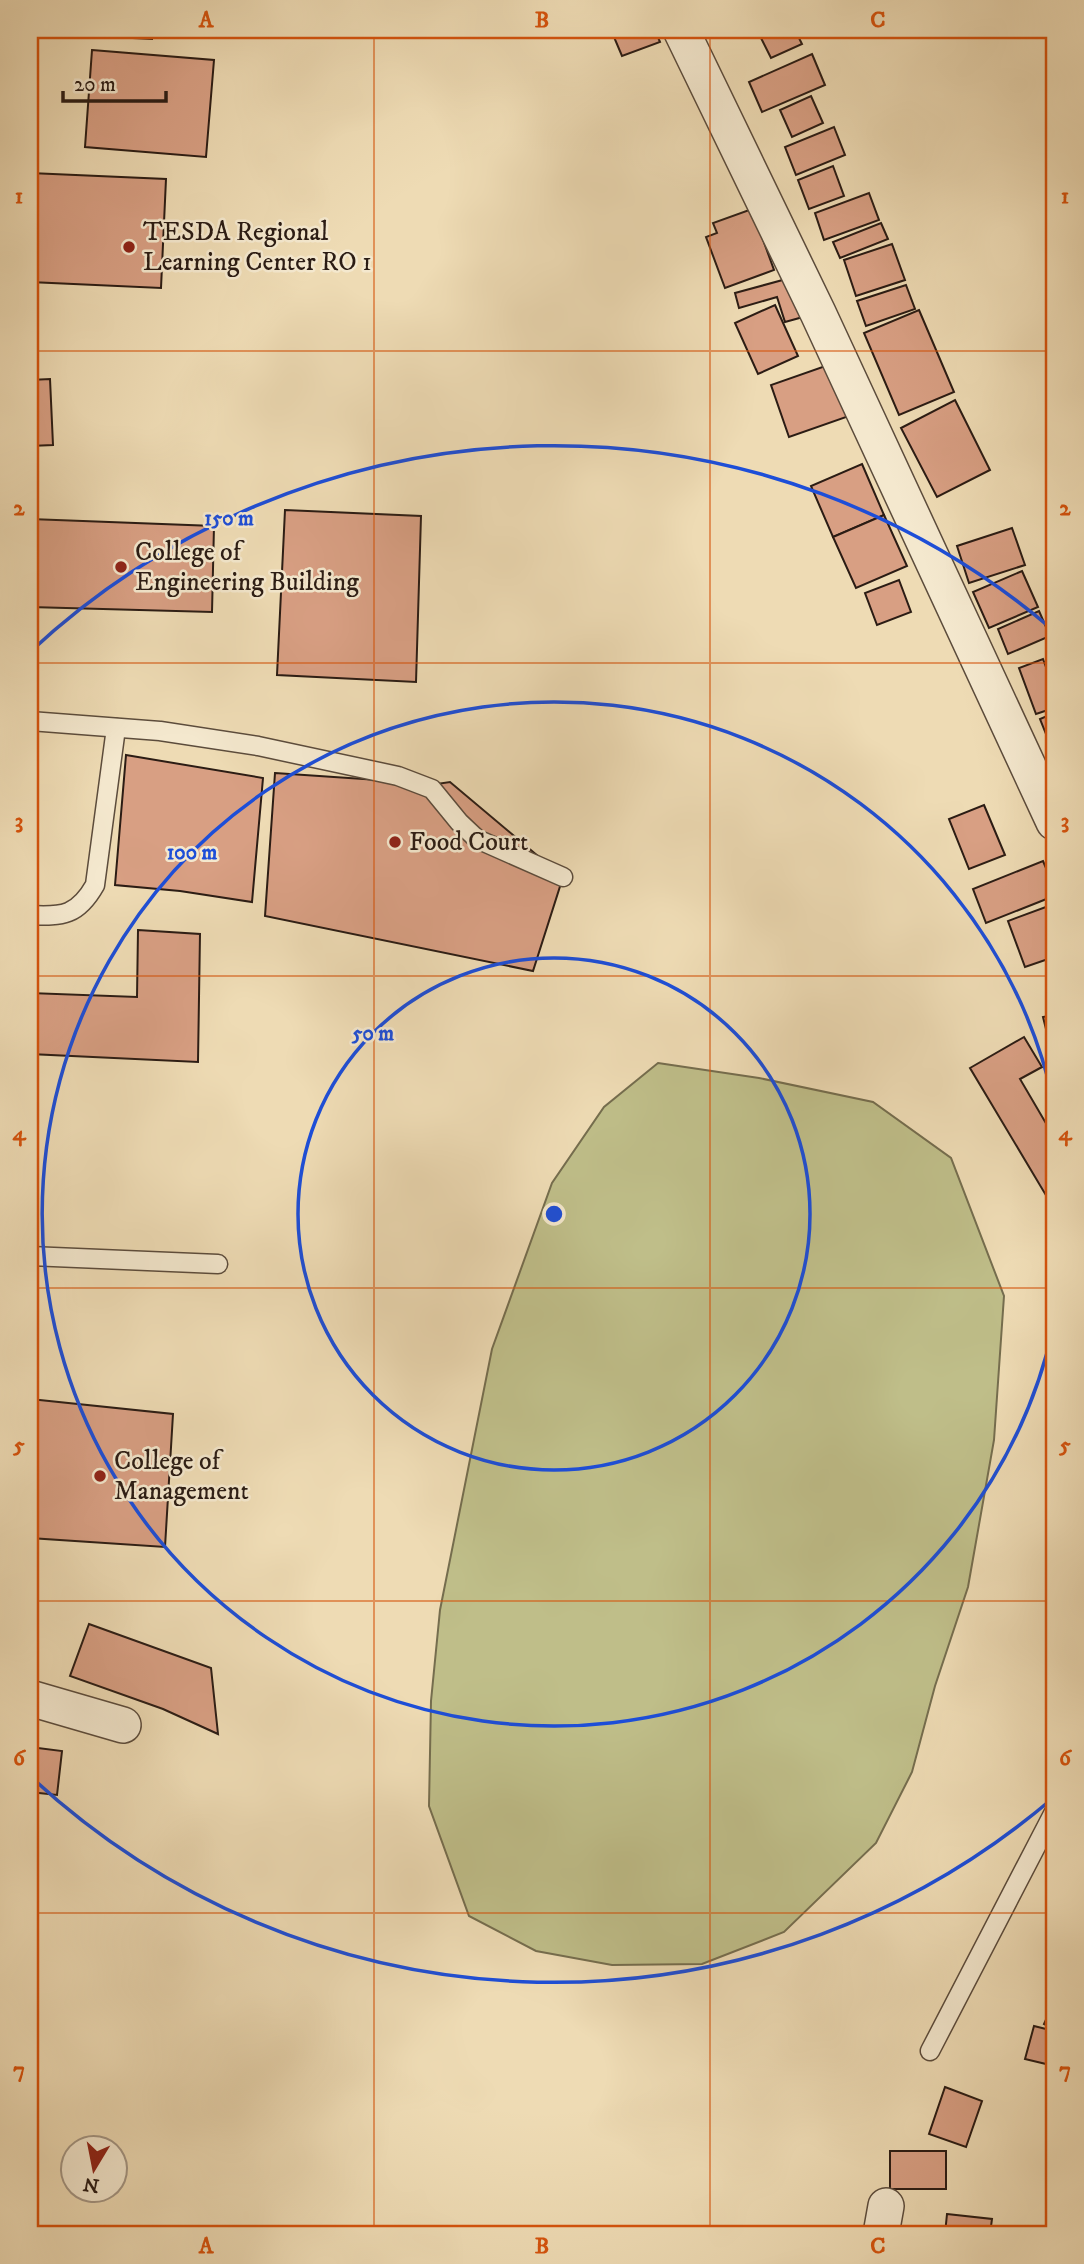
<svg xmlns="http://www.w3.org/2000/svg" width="1084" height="2264" font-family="'IM FELL DW Pica',serif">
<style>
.green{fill:#bfbe89;stroke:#756d4e;stroke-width:2}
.building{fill:#d89f83;stroke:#2b1c14;stroke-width:2}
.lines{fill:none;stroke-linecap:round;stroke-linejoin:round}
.service-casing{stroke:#5c4c3c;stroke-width:21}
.minor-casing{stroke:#5c4c3c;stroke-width:38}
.service{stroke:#f4e8ce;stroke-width:18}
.minor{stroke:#f4e8ce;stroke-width:35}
.grid{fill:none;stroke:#d5530d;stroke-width:2;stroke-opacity:0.55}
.ring{fill:none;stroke:#1d4ed8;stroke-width:3.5}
.poi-dot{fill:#8f2418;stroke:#f4e8ce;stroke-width:2.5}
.labels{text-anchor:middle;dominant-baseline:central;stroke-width:5;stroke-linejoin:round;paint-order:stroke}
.poi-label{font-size:26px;fill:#2b1c14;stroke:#f4e8ce;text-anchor:start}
.centre{fill:#1d4ed8;stroke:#f4e8ce;stroke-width:3.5}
.ring-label{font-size:21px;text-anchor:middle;font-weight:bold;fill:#1d4ed8;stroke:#f4e8ce;stroke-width:5;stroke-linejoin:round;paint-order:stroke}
.neatline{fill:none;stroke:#d5530d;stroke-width:2.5}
.grid-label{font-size:23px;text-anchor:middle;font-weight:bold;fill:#d5530d}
</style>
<rect width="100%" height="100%" fill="#eedbb4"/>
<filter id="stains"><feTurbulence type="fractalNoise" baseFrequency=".00286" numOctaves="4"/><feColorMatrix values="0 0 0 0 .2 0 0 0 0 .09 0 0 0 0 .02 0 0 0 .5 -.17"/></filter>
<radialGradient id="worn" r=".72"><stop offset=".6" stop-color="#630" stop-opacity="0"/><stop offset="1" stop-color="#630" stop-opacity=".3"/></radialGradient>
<polygon class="green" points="658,1063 759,1078 873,1102 951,1158 1004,1296 994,1440 968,1587 935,1686 912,1772 876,1843 784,1932 702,1964 612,1965 536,1951 469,1916 429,1806 431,1701 440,1610 492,1349 552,1183 604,1107"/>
<g class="building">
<polygon points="30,30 152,30 152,39 30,33"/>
<polygon points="611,30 655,30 660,42 622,56"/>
<polygon points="757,30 795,30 802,44 771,58"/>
<polygon points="92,50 214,60 206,157 85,147"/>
<polygon points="812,54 825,85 762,112 749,82"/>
<polygon points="811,96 823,123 792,137 780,110"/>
<polygon points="834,127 845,155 796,175 785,147"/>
<polygon points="833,166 844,196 809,209 798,180"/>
<polygon points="30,173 166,179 161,288 30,282"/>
<polygon points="869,193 879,220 824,240 815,213"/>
<polygon points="752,209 774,270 725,288 706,237 717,233 713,223"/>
<polygon points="881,223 888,239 840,258 833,242"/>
<polygon points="892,244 905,280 856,296 844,260"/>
<polygon points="790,278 803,317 785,322 777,297 739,308 735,293"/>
<polygon points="906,285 915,309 866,326 857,301"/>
<polygon points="775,305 798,356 758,374 735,323"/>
<polygon points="919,310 954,392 899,415 864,333"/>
<polygon points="834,363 852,415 789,437 771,385"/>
<polygon points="50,379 53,445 30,446 30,380"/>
<polygon points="955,400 990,470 937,497 901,428"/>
<polygon points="862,464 884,515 833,537 811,486"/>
<polygon points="285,510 421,516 416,682 277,675"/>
<polygon points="884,515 907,566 856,588 833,537"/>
<polygon points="30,519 214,526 212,612 30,607"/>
<polygon points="1012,528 1025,565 969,583 957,546"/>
<polygon points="1022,571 1038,607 989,628 973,592"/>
<polygon points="899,580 911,612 877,625 865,593"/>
<polygon points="1039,611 1050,636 1008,654 998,629"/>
<polygon points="1043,659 1054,689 1054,708 1036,714 1019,668"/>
<polygon points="1054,713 1054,754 1040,719"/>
<polygon points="126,755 263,778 252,902 180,891 115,885"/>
<polygon points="275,773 437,784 450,782 563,877 533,971 265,916"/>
<polygon points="984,805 1005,855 969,869 949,819"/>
<polygon points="1043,861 1054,887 1054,896 986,923 973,889"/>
<polygon points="1054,904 1054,957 1025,967 1008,921"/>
<polygon points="138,930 200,934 198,1062 30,1054 30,993 137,997"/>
<polygon points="1054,1015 1054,1053 1052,1053 1043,1017"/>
<polygon points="1024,1037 1042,1067 1020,1079 1054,1137 1054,1193 1047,1197 970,1068"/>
<polygon points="30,1399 173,1414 165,1547 30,1538"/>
<polygon points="89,1624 211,1668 218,1734 163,1709 70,1676"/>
<polygon points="30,1747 62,1751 57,1795 30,1792"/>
<polygon points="1054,2002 1054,2029 1044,2024"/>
<polygon points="1034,2026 1054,2031 1046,2064 1025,2059"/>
<polygon points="945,2087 982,2101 966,2147 929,2134"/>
<rect x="890" y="2151" width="56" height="38"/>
<polygon points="947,2214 992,2219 990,2234 945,2234"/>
<polygon points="1029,2228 1054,2232 1054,2234 1028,2234"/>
</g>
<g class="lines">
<defs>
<g id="service">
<polyline points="30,721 160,731 258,746 398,776 432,789 459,822 477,839 563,877"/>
<path d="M 30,915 C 63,917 78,915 95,885 L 116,728"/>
<polyline points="30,1256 218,1264"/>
<polyline points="930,2051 1054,1812"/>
</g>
<g id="minor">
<polyline points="681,30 818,313 1054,822"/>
<polyline points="30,1698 123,1725"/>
<polyline points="881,2234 886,2206"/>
</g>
</defs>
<use href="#service" class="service-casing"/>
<use href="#minor" class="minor-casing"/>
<use href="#service" class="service"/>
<use href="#minor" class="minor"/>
</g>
<path class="grid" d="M 374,30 L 374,2234M 710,30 L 710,2234M 30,351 L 1054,351M 30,663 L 1054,663M 30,976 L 1054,976M 30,1288 L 1054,1288M 30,1601 L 1054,1601M 30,1913 L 1054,1913"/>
<g class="ring">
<circle cx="554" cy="1214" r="256"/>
<path d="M1054 1325A512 512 0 1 1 1054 1103"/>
<path d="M1053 1798A768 768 0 0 1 30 1776M30 652A768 768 0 0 1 1053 630"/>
</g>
<g class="poi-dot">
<circle cx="129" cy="247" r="7"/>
<circle cx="121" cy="567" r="7"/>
<circle cx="395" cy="842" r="7"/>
<circle cx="100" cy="1476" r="7"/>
</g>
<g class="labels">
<g class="poi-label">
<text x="143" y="232">TESDA Regional<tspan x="143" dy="30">Learning Center RO 1</tspan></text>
<text x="135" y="552">College of<tspan x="135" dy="30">Engineering Building</tspan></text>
<text x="409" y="842">Food Court</text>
<text x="114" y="1461">College of<tspan x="114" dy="30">Management</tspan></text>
</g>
</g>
<circle cx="554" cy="1214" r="10" class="centre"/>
<g class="ring-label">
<text x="229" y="525">150 m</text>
<text x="192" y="859">100 m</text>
<text x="373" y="1040">50 m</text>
</g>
<rect width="1084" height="2264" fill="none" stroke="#eedbb4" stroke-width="77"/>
<g transform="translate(94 2169) rotate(190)"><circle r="33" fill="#f4e8ce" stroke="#a49684" stroke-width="2"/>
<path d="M0-5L12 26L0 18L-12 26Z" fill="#8f2418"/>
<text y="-10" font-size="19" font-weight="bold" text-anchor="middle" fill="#2b1c14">N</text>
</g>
<path d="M63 91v10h103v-10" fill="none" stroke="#2b1c14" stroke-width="3.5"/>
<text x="74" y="91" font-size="21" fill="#2b1c14" stroke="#f4e8ce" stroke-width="5" paint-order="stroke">20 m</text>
<rect x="38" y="38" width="1008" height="2188" class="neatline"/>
<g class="grid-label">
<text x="206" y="27">A</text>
<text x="542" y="27">B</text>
<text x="878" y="27">C</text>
<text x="19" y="203">1</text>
<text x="1065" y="203">1</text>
<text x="19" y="515">2</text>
<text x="1065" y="515">2</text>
<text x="19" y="828">3</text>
<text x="1065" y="828">3</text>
<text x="19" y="1140">4</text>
<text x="1065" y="1140">4</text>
<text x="19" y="1452">5</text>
<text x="1065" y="1452">5</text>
<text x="19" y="1765">6</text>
<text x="1065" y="1765">6</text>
<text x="19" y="2077">7</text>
<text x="1065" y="2077">7</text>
<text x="206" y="2253">A</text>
<text x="542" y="2253">B</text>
<text x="878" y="2253">C</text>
</g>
<rect width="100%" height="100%" filter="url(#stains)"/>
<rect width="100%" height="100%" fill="url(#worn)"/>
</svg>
